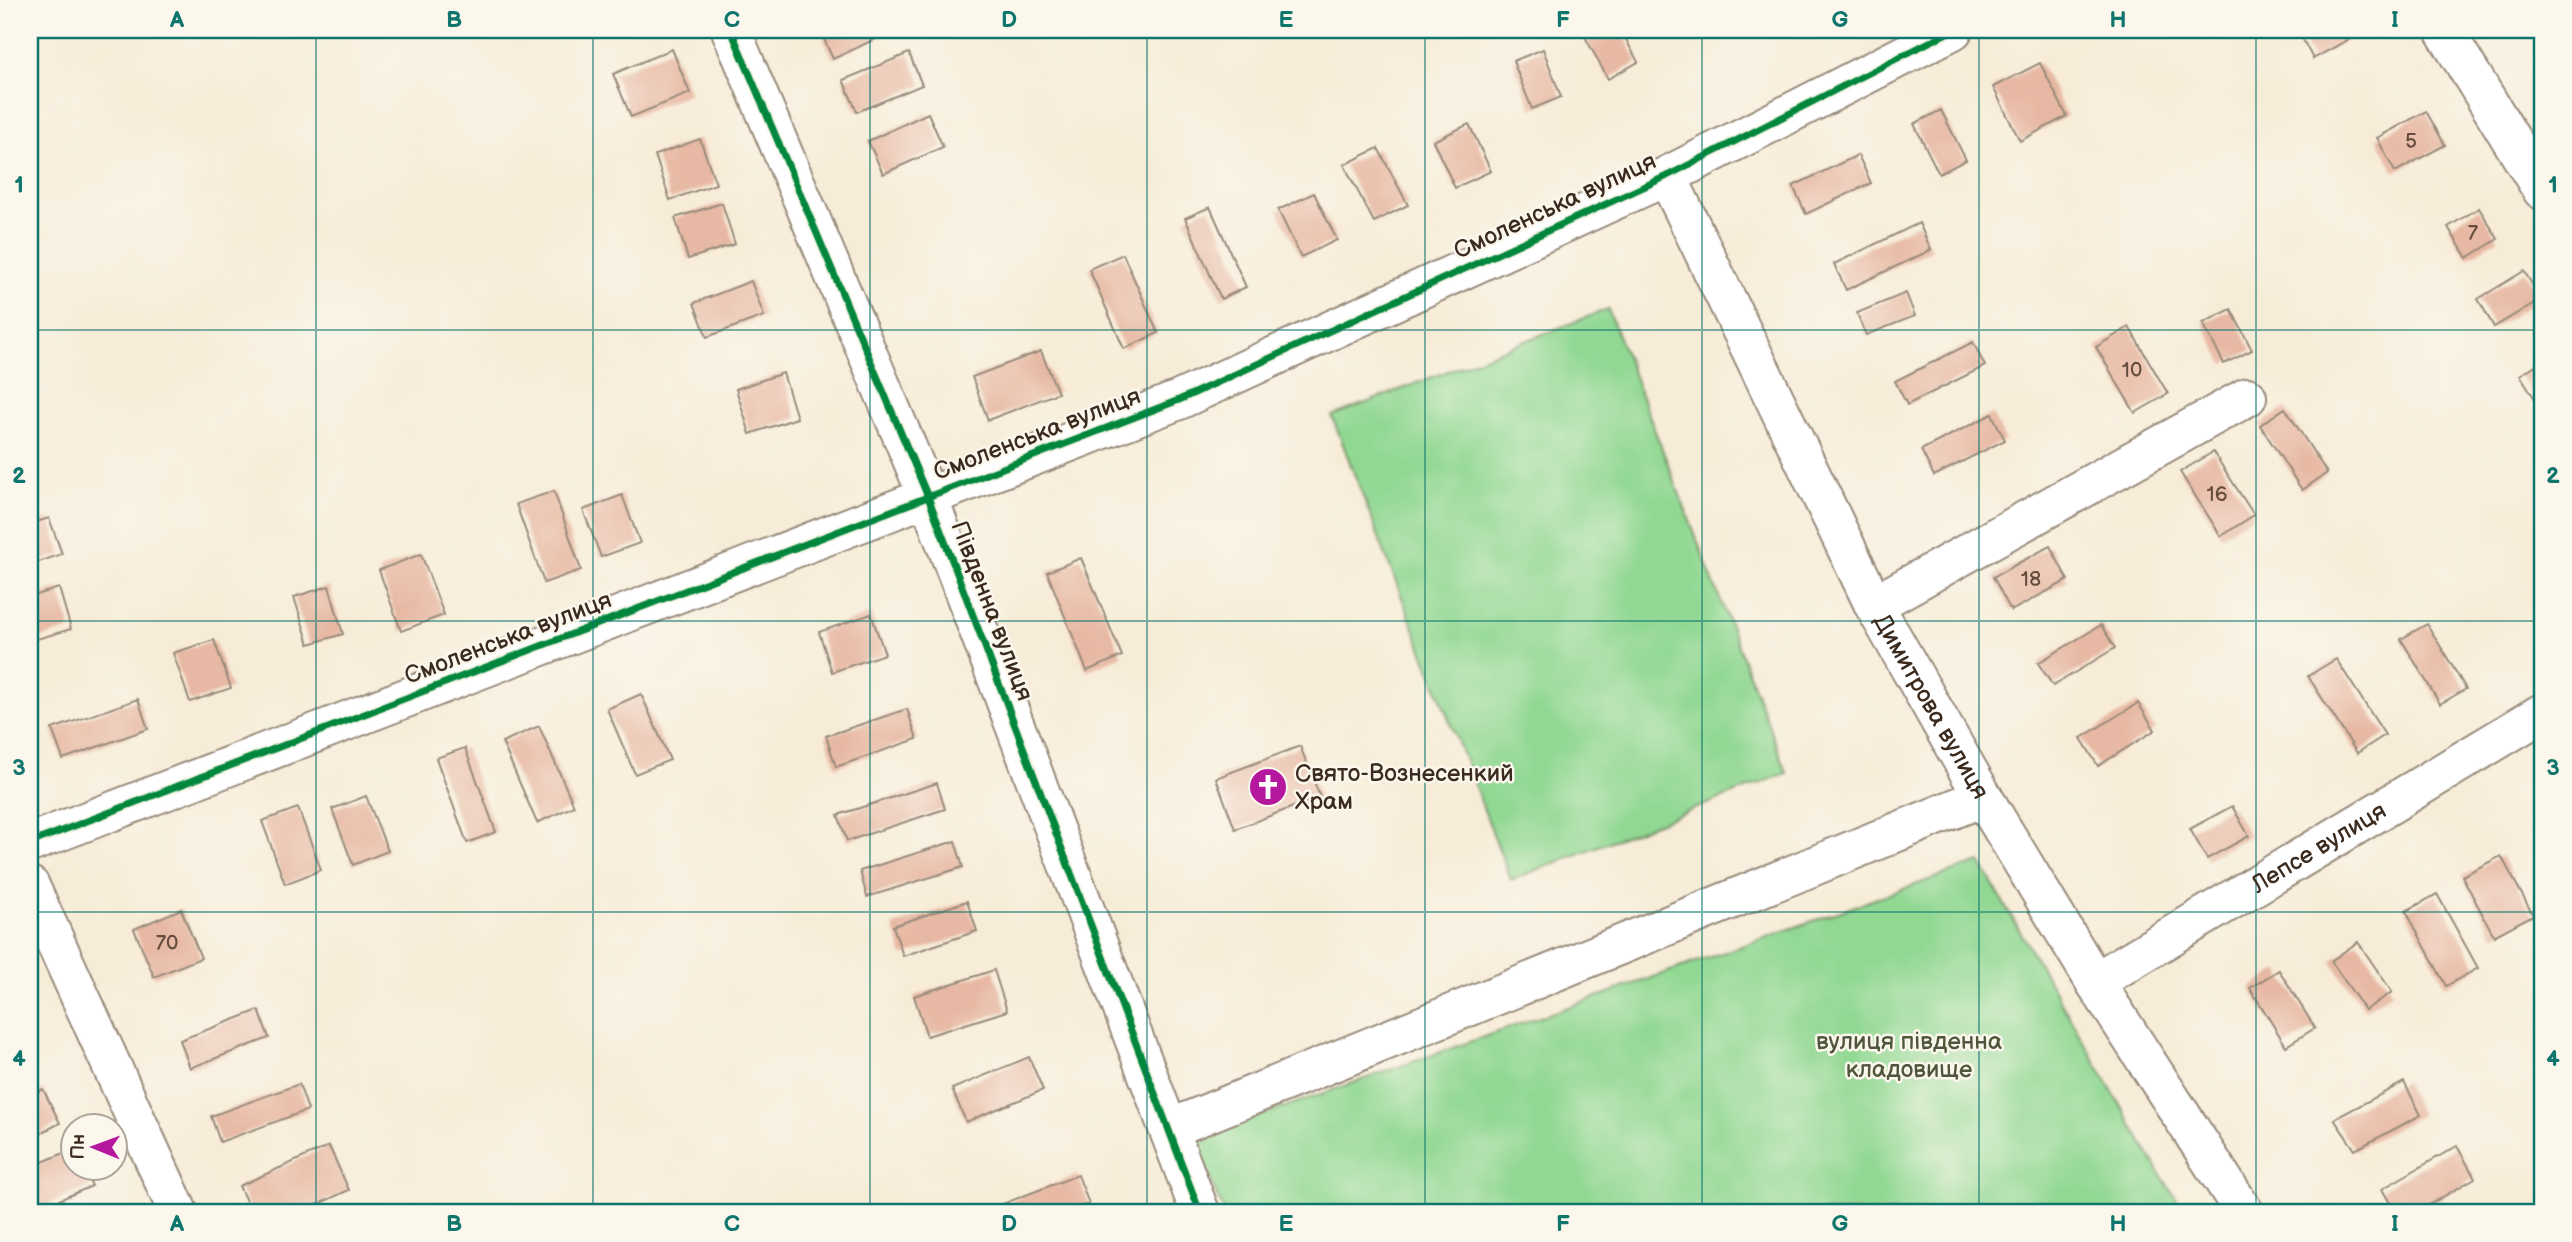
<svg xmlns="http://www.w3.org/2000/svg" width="2572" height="1242" font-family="'Balsamiq Sans',sans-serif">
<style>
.green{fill:#91d893;stroke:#668158;stroke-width:2}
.building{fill:#e7b8a3}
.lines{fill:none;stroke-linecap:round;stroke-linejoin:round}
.minor-casing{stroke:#998b7b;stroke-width:42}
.minor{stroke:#fff;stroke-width:38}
.cycleway-casing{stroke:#fbf7ec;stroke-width:11}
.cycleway{stroke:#00873e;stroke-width:7}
.grid{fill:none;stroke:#0f766e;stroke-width:2;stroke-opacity:0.55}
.labels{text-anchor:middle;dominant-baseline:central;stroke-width:5;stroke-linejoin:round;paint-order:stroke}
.number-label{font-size:21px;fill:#664e3f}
.street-label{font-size:24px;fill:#3b2a1e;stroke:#fbf7ec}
.poi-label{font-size:24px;fill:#3b2a1e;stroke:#fbf7ec;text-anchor:start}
.park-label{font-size:24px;fill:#50563b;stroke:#fbf7ec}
.neatline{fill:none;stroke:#0f766e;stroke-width:2.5}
.grid-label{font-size:23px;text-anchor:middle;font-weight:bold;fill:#0f766e}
</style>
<rect width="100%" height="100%" fill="#fbf7ec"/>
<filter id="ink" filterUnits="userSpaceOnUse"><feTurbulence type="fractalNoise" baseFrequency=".0143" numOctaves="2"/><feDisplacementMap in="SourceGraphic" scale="14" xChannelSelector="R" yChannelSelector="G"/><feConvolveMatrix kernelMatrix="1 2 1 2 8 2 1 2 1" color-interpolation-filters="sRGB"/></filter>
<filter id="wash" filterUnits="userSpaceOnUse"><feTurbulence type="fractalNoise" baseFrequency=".00686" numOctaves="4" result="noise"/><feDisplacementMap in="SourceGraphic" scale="28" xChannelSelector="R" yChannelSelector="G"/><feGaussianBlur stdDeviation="1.57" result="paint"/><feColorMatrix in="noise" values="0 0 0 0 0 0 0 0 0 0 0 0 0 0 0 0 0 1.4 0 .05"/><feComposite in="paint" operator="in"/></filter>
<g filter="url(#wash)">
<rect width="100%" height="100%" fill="#f7ecd8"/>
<g class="green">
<polygon points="1608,309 1787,773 1511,880 1332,416"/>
<polygon points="1980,862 2159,1172 2185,1212 1224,1212 1194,1139"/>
</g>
<g id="blocks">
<g class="building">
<polygon points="839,30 884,30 886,34 833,59 823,37"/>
<polygon points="1588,30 1621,30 1638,62 1608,79 1583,33"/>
<polygon points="1686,30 1706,30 1690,38"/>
<polygon points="2303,30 2366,30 2313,59 2299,32"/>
<polygon points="672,49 690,93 631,117 613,74"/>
<polygon points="1543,49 1561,97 1532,109 1513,61"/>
<polygon points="909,53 922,85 857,112 843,80"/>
<polygon points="2040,63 2067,116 2020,141 1993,87"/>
<polygon points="1941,110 1966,160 1939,174 1914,124"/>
<polygon points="2426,111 2445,145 2395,172 2377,138"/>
<polygon points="928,113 943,147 883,174 868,141"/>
<polygon points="1469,124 1491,171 1455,188 1433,141"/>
<polygon points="700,139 716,184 670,200 655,155"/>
<polygon points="1378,148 1408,205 1374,222 1344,165"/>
<polygon points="1858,155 1871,183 1806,214 1793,186"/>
<polygon points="1314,193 1337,240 1301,257 1278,210"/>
<polygon points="722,203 735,244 688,259 675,218"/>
<polygon points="1210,207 1246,287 1221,299 1185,218"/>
<polygon points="2479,208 2498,239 2467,258 2448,227"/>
<polygon points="1919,223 1931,250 1846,290 1834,264"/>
<polygon points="1123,254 1158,333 1124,349 1089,269"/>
<polygon points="2524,271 2541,299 2494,327 2478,299"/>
<polygon points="751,281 764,316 707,337 694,303"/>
<polygon points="1906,293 1915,316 1866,335 1857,313"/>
<polygon points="2231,309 2252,350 2224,364 2203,323"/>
<polygon points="2129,327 2168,394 2135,413 2096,347"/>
<polygon points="1973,342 1985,366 1907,405 1895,381"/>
<polygon points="1041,351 1058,393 988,420 972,377"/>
<polygon points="2542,361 2542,399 2537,402 2520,375"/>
<polygon points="783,373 797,418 750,434 736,389"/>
<polygon points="2285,408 2327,473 2302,490 2260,425"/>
<polygon points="1992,414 2005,440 1934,476 1921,450"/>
<polygon points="2213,452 2254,515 2221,536 2180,472"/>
<polygon points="554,491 581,570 544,583 516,504"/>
<polygon points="622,495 640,543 601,557 583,510"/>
<polygon points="49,518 62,554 30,565 30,524"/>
<polygon points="2050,546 2068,580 2011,611 1993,577"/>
<polygon points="421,554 444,615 401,631 379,570"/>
<polygon points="1081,558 1122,656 1087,671 1047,572"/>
<polygon points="329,586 343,634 309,644 294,597"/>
<polygon points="59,588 71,629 30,641 30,597"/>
<polygon points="871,614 885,654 832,672 819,632"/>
<polygon points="2427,624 2466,689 2440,704 2401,639"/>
<polygon points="2101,625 2115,648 2053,686 2038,663"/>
<polygon points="214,640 231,688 190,702 173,653"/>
<polygon points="2336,659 2385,735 2357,753 2308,676"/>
<polygon points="641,694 670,760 635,774 607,709"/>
<polygon points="138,699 148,729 63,759 52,729"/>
<polygon points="2138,703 2155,730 2098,766 2081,738"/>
<polygon points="907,709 917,739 836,767 826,736"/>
<polygon points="539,726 574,806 537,823 502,742"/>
<polygon points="1300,746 1320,797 1235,829 1216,778"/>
<polygon points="465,748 496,832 467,843 436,758"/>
<polygon points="937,783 945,809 847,841 838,815"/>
<polygon points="366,796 388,851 353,865 332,809"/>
<polygon points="2232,806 2249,836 2207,859 2190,829"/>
<polygon points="298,808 321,870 285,884 262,821"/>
<polygon points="955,841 963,867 867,897 860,871"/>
<polygon points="2501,856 2533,915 2494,936 2462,876"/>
<polygon points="2437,894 2478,968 2446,986 2406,911"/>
<polygon points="967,901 977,931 903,956 893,926"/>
<polygon points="181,909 201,958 154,977 134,929"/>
<polygon points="2358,942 2392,992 2365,1010 2331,961"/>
<polygon points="994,970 1007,1011 927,1036 914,996"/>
<polygon points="2279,970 2315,1028 2286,1046 2250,988"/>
<polygon points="259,1010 269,1038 190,1068 180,1040"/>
<polygon points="1029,1057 1043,1090 966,1122 952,1089"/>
<polygon points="2404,1082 2421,1115 2355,1150 2334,1119"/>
<polygon points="299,1084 308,1110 220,1142 211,1116"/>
<polygon points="43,1089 60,1123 30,1139 30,1096"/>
<polygon points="329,1146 349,1190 301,1212 251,1212 239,1186"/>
<polygon points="2457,1146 2475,1178 2417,1212 2395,1212 2382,1189"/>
<polygon points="74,1149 74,1168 84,1168 92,1186 31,1212 30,1167"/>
<polygon points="1078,1175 1089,1204 1067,1212 994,1212 992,1208"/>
</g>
</g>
</g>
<g filter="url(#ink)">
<use href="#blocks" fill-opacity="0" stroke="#998b7b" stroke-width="2"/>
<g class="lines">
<defs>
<g id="minor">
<polyline points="731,30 928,497 1200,1212"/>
<polyline points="2444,30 2542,190"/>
<path id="s1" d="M 1667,176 L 1874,605 L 1983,797 L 2095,982 L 2244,1212"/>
<polyline points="1874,605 2247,397"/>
<polyline points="30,843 1179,400 1667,176 1953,30"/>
<polyline points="30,886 178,1212"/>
<path id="s2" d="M 2095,982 L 2542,713"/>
<polyline points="1169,1129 1983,797"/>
</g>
</defs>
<use href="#minor" class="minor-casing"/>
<use href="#minor" class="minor"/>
<defs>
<g id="cycleway">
<polyline points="731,30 928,497 1200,1212"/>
<polyline points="30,843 1179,400 1667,176 1953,30"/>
</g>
</defs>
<use href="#cycleway" class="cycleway-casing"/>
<use href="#cycleway" class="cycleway"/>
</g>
</g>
<path class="grid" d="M 316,30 L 316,1212M 593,30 L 593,1212M 870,30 L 870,1212M 1147,30 L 1147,1212M 1425,30 L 1425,1212M 1702,30 L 1702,1212M 1979,30 L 1979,1212M 2256,30 L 2256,1212M 30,330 L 2542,330M 30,621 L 2542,621M 30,912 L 2542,912"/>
<defs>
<symbol id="church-disc" viewBox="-11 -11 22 22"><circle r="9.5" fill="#b5179e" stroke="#fbf7ec"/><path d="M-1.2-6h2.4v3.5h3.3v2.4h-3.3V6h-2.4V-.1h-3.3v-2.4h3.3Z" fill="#fff"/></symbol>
</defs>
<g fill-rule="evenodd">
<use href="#church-disc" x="1246" y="765" width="44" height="44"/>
</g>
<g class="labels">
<g class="number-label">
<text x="2411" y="141">5</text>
<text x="2473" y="233">7</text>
<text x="2132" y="370">10</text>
<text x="2217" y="494">16</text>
<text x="2031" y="579">18</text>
<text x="167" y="943">70</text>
</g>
<g class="street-label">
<text transform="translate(1555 206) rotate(-25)">Смоленська вулиця</text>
<text transform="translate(1037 434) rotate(-21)">Смоленська вулиця</text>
<text transform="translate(992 611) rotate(69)">Південна вулиця</text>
<text transform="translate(508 638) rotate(-21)">Смоленська вулиця</text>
<text stroke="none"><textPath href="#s1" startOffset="593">Димитрова вулиця</textPath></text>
<text stroke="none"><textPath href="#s2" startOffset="261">Лепсе вулиця</textPath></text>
</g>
<g class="poi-label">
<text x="1295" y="773">Свято-Вознесенкий<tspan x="1295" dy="28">Храм</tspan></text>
</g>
<g class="park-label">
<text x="1909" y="1041">вулиця південна<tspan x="1909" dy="28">кладовище</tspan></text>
</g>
</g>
<rect width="2572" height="1242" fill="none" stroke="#fbf7ec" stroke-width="77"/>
<g transform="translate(94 1147) rotate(271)"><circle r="33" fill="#fbf7ec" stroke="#aea59a" stroke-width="2"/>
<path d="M0-5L12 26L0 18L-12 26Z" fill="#b5179e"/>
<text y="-10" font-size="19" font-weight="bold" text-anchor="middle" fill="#3b2a1e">Пн</text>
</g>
<rect x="38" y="38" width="2496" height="1166" class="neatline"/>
<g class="grid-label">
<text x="177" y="27">A</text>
<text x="454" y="27">B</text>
<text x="732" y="27">C</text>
<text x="1009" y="27">D</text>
<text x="1286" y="27">E</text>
<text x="1563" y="27">F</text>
<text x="1840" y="27">G</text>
<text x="2118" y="27">H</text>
<text x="2395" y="27">I</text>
<text x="19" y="192">1</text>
<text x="2553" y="192">1</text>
<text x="19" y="483">2</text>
<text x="2553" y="483">2</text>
<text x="19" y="775">3</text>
<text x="2553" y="775">3</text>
<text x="19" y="1066">4</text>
<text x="2553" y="1066">4</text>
<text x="177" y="1231">A</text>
<text x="454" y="1231">B</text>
<text x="732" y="1231">C</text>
<text x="1009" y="1231">D</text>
<text x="1286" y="1231">E</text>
<text x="1563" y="1231">F</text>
<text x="1840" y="1231">G</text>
<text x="2118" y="1231">H</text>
<text x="2395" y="1231">I</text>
</g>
</svg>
